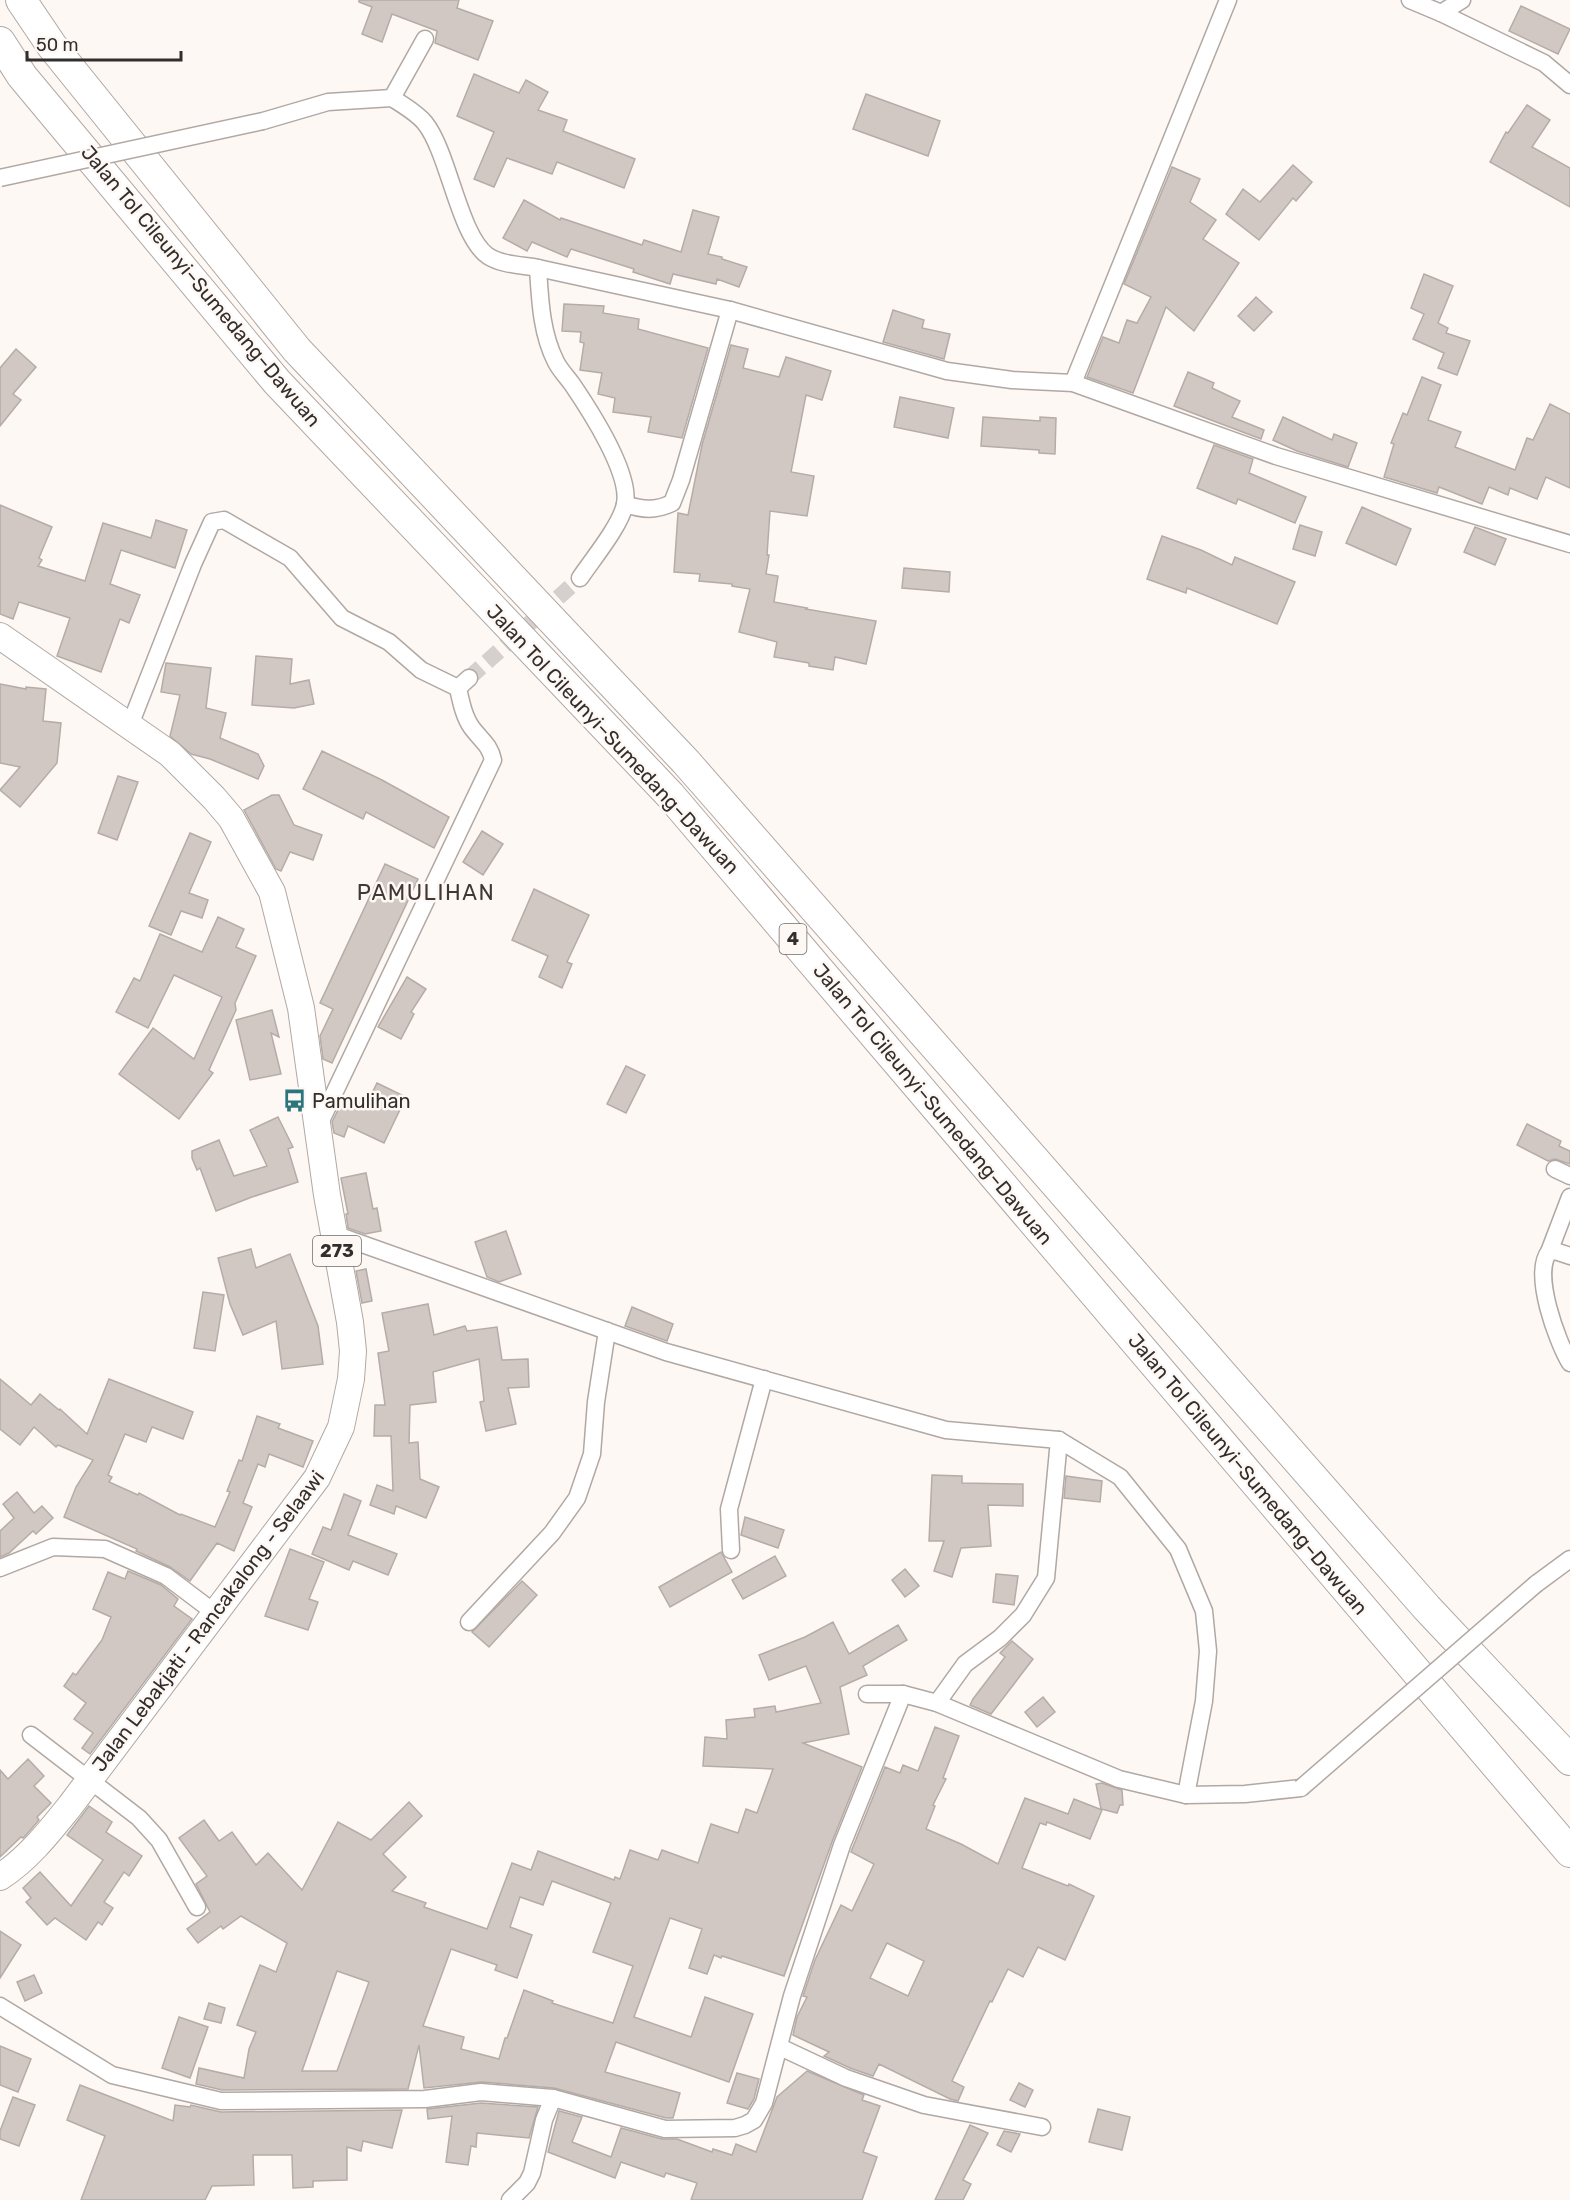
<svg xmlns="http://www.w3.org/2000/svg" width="1570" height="2200" font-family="Rubik,sans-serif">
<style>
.building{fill:#d1c7c3;stroke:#b5aca7;stroke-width:1.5;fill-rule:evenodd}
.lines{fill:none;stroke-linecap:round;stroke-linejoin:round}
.minor-tunnel{stroke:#d5d0cd;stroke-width:16;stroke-dasharray:16 8;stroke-linecap:butt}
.minor-casing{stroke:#b1a8a3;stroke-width:19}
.primary-casing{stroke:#b1a8a3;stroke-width:28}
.motorway-casing{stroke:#b1a8a3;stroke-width:32}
.minor{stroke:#fff;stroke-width:16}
.primary{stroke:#fff;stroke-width:26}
.motorway{stroke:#fff;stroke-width:30}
.minor-bridge-casing{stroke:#b1a8a3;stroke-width:19;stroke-linecap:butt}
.minor-bridge{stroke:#fff;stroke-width:16}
.labels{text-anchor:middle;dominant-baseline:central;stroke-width:5;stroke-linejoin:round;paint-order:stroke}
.shield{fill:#fef8f5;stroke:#6f6b68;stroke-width:1.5}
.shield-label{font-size:18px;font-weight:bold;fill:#322e2c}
.street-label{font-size:20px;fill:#322e2c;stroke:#fef8f5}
.poi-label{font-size:20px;fill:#322e2c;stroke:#fef8f5;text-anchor:start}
.quarter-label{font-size:22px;letter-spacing:1.5px;fill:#3f3834;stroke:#fef8f5}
</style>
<rect width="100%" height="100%" fill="#fef8f5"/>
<g class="building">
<polygon points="359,0 459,0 457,8 493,21 478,60 435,43 437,31 392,14 382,42 362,34 372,7 359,2"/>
<polygon points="1521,6 1570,29 1558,54 1509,31"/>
<polygon points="474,74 519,93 526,80 548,92 538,110 567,120 563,131 635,159 624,188 557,162 552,174 507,158 494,187 474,179 494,132 457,116"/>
<polygon points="866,94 940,121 928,156 853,129"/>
<polygon points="1527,105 1550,120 1532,147 1570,168 1570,207 1490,162 1506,132 1508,133"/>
<polygon points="1293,165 1312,182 1296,201 1293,198 1259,240 1226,214 1243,189 1260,202"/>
<polygon points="1172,167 1200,179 1190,202 1216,220 1203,239 1239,263 1194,331 1166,307 1133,393 1087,377 1103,337 1119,343 1127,320 1137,323 1151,297 1124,284"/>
<polygon points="524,200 560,220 561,218 642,245 644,240 681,252 693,210 719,217 708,254 722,257 722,259 747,267 739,287 717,279 716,284 673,274 670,284 633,272 634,269 571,249 567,257 532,242 527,251 503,238"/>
<polygon points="1424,274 1453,286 1438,323 1448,328 1446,333 1470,341 1457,375 1438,368 1444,353 1413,339 1424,314 1411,308"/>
<polygon points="1256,297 1272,312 1254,331 1238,316"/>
<polygon points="564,304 604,306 603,313 639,319 638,329 708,348 682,438 648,432 651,417 613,412 615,398 598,394 602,373 580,370 584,343 580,342 581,332 562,331"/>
<polygon points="893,310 924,320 922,328 950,334 944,359 883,342"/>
<polygon points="731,345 748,349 743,368 779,377 786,357 831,371 822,400 806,395 791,472 814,476 807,516 770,511 767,555 769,555 766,574 778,576 774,602 807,608 806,609 876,621 866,664 835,657 833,670 809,666 809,663 774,657 777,642 739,632 750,589 732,586 732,584 699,581 700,574 674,572 678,513 688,515 702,445"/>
<polygon points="16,349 36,367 13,394 21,400 0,426 0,368"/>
<polygon points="1188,372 1214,383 1212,388 1240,401 1232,417 1264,430 1261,439 1174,406"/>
<polygon points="1422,377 1441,385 1428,420 1461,432 1455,447 1515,470 1527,438 1533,440 1550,404 1570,414 1570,488 1546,477 1537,499 1510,488 1508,495 1489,487 1482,504 1439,487 1437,493 1384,477 1394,444 1391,443 1403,413 1407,415"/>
<polygon points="900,397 954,408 948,438 894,427"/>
<polygon points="983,417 1040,421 1040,417 1056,418 1055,454 1039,453 1039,450 981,446"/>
<polygon points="1283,417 1332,440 1334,434 1357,443 1348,467 1297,451 1273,440"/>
<polygon points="1214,445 1253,459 1249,473 1306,497 1295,523 1238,499 1236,504 1197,488"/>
<polygon points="0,505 52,527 39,558 42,560 38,566 85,581 103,523 151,538 156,520 187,530 175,568 121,550 110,584 140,595 129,623 120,619 101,672 57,656 70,618 19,602 13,619 0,614"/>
<polygon points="1362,507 1411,529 1396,565 1346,543"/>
<polygon points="1300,525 1322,532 1315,556 1293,549"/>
<polygon points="1475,527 1506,539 1495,565 1464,552"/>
<polygon points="1162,536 1201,550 1232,565 1235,557 1295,582 1277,624 1187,588 1186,593 1147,579"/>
<polygon points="904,568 950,572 949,592 902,588"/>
<polygon points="256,656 292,659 290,684 309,680 314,704 294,708 252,705"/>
<polygon points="166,663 211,668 206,708 226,713 220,738 258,754 264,766 258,779 210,759 191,754 170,736 180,695 161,692"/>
<polygon points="0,684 26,689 26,687 46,689 43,721 61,723 57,763 20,807 0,790 20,767 0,763"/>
<polygon points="322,751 382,780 449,817 434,848 366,812 363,819 303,789"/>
<polygon points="118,776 138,782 117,840 98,833"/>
<polygon points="272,795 279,795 294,825 322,835 313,860 290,852 281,871 276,869 244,810"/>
<polygon points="482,831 503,844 483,875 463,862"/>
<polygon points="190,833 211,842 189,893 208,900 202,918 181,911 171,935 149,926"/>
<polygon points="385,864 418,879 332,1063 323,1059 320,1036 333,1009 320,1003"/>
<polygon points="534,889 589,915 567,962 572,964 562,988 539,977 548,956 512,940"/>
<polygon points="218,917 244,929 236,947 256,956 235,1003 236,1010 209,1070 213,1073 179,1119 119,1074 153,1028 194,1059 222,997 174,975 148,1028 116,1012 134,978 140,981 160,934 202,952"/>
<polygon points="407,977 426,989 411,1012 414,1014 401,1039 378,1027"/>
<polygon points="272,1010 279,1037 271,1033 281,1074 250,1080 236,1020"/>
<polygon points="626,1066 645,1075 626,1113 607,1104"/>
<polygon points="377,1083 406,1097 384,1143 348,1126 344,1137 334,1133 332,1122 344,1098 366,1105"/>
<polygon points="278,1117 293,1147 288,1149 298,1182 252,1197 216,1211 200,1168 197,1170 192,1158 192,1151 219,1140 234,1176 267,1166 250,1130"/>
<polygon points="1527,1124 1561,1141 1559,1146 1570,1151 1570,1164 1555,1159 1548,1161 1517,1145"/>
<polygon points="366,1173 373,1209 377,1208 381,1231 365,1234 348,1228 346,1214 348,1214 341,1178"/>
<polygon points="506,1231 521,1274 499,1282 487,1277 475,1242"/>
<polygon points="251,1249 256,1268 290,1254 318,1326 323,1364 282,1369 276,1321 243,1335 230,1304 218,1258"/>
<polygon points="366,1269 372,1301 362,1303 356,1271"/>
<polygon points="203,1292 224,1295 215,1351 194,1348"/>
<polygon points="428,1304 434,1335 465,1326 467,1331 497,1327 502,1360 528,1359 529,1387 508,1388 516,1424 486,1431 480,1402 484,1401 479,1359 433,1372 436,1402 410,1405 409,1443 418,1442 420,1479 439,1487 426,1518 396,1506 394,1514 370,1505 377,1485 393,1491 391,1436 374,1436 375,1405 385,1405 378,1353 389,1351 382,1313"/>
<polygon points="632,1307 673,1324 667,1341 625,1326"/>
<polygon points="0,1379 31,1405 40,1394 59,1410 60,1409 87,1434 109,1379 193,1412 183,1439 152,1427 146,1442 125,1434 108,1475 112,1477 109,1482 138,1495 139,1493 180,1515 181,1514 215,1527 230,1492 227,1491 239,1460 242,1461 257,1416 280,1424 278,1428 313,1441 303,1467 269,1454 265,1467 258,1464 243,1503 252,1507 234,1551 217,1543 190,1581 170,1567 136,1551 137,1549 64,1517 76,1487 93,1460 58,1445 56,1447 34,1427 20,1445 0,1429"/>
<polygon points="932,1475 962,1476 962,1483 1023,1484 1023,1506 988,1505 991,1546 961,1548 952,1577 934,1571 944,1541 929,1541"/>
<polygon points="1066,1476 1102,1481 1100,1502 1064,1498"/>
<polygon points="17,1492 34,1513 42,1506 53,1518 36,1534 33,1531 9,1553 0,1557 0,1531 14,1518 3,1504"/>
<polygon points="344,1494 361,1501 348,1535 397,1554 388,1575 353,1561 349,1570 312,1554 323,1527 331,1530"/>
<polygon points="745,1517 784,1530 778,1548 741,1535"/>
<polygon points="290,1549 324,1562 309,1599 318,1602 308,1630 265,1616"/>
<polygon points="721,1552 732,1572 670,1607 659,1587"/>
<polygon points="775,1556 786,1576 743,1599 732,1580"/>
<polygon points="905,1569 919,1586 905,1597 892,1580"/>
<polygon points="128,1571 161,1585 178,1599 174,1606 192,1619 90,1754 82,1748 93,1733 74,1719 86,1703 64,1686 73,1673 76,1675 102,1640 111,1617 93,1609 108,1572 125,1579"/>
<polygon points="996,1574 1018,1576 1014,1605 993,1602"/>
<polygon points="522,1581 537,1595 489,1647 472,1632"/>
<path d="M 833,1622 L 849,1654 L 898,1625 L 907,1640 L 863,1666 L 867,1675 L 840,1687 L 849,1734 L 803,1743 L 862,1767 L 832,1842 L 784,1976 L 722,1956 L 721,1958 L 714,1955 L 707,1974 L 689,1968 L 702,1929 L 670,1918 L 634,2017 L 691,2037 L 705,1997 L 753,2014 L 729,2082 L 616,2042 L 605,2072 L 680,2093 L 673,2118 L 666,2118 L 554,2088 L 482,2082 L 424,2088 L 419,2045 L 408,2089 L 222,2090 L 196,2084 L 199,2068 L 244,2078 L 249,2049 L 256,2032 L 237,2025 L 260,1965 L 276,1972 L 287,1943 L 241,1916 L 223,1929 L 221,1926 L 198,1943 L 187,1929 L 210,1912 L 196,1884 L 207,1876 L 179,1838 L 204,1820 L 219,1841 L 232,1832 L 256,1865 L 268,1853 L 302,1890 L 338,1822 L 371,1840 L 409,1802 L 422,1816 L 383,1854 L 406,1877 L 392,1891 L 426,1903 L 424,1907 L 487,1929 L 512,1863 L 531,1870 L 538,1851 L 614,1880 L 615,1877 L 620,1879 L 630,1850 L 658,1860 L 662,1850 L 698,1863 L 711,1824 L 738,1833 L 746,1809 L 757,1813 L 773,1769 L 703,1766 L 705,1737 L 727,1739 L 726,1720 L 755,1717 L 754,1709 L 775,1706 L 776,1712 L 821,1703 L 806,1666 L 769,1680 L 759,1655 L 805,1637 ZM 552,1881 L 611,1903 L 593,1952 L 633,1966 L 613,2023 L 552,2003 L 553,2001 L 524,1990 L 507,2038 L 505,2038 L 499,2059 L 461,2049 L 464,2037 L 423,2026 L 451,1949 L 497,1965 L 495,1970 L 517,1978 L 532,1935 L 510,1927 L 520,1897 L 543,1905 ZM 337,1971 L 369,1982 L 337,2071 L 302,2071 Z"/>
<polygon points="1012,1641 1033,1659 991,1714 970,1705 973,1699 1005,1657 1000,1653"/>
<polygon points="1043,1697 1055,1712 1037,1727 1025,1712"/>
<path d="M 935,1727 L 959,1736 L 943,1778 L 946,1779 L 933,1805 L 935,1806 L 926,1829 L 961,1844 L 998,1864 L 1025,1798 L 1068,1814 L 1074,1799 L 1102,1810 L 1090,1839 L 1047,1822 L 1046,1825 L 1040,1823 L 1022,1868 L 1068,1886 L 1069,1884 L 1094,1896 L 1065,1960 L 1038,1947 L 1023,1977 L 1008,1969 L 992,2002 L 990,2001 L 952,2081 L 964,2087 L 958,2101 L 950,2099 L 879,2064 L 873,2076 L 850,2068 L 824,2056 L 829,2052 L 793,2035 L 797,2017 L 807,1997 L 803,1996 L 815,1960 L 841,1905 L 852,1911 L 874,1864 L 851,1852 L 885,1767 L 900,1773 L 903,1765 L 918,1771 ZM 887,1943 L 924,1961 L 908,1996 L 870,1978 Z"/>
<polygon points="28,1759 44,1776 34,1786 51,1803 37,1817 39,1820 27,1834 23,1838 21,1837 0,1857 0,1770 8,1779"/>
<polygon points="1102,1783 1122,1790 1123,1805 1120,1805 1117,1813 1101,1809 1096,1784"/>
<polygon points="89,1806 112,1822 106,1832 142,1856 129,1876 124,1872 104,1902 113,1908 102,1925 98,1922 86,1940 55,1918 47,1925 26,1902 31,1898 23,1888 40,1872 71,1906 103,1860 67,1835"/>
<polygon points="0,1931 21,1945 0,1978"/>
<polygon points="34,1975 42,1993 25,2001 17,1982"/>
<polygon points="209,2003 225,2008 221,2023 204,2019"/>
<polygon points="179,2017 208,2027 190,2078 162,2068"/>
<polygon points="0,2046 31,2059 18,2092 0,2085"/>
<polygon points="807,2071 864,2095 862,2100 880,2106 863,2152 877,2157 862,2200 691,2200 697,2183 666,2173 664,2177 621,2162 615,2178 548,2152 559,2111 582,2117 572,2142 611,2157 621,2128 662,2139 677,2139 712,2152 713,2149 732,2155 736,2144 756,2152 777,2097"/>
<polygon points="737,2073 759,2079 754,2099 748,2109 727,2103"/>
<polygon points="1019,2083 1033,2090 1025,2107 1010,2100"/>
<polygon points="80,2085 173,2121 175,2105 190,2107 191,2105 221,2112 402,2110 392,2148 363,2141 361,2151 347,2147 347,2180 313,2181 313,2187 293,2188 292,2155 253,2155 254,2185 212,2186 205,2200 81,2200 105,2136 67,2120"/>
<polygon points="13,2097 35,2105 19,2146 0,2139 0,2131"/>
<polygon points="481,2103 538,2107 529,2138 477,2133 476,2147 471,2146 468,2165 446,2162 452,2116 428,2119 427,2109"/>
<polygon points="1098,2109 1130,2117 1122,2150 1089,2142"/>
<polygon points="970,2125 988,2133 963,2180 971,2184 963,2200 935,2200"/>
<polygon points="1004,2131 1020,2134 1011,2152 997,2145"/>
</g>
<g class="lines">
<polyline class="minor-tunnel" points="469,678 580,578"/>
<defs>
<g id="minor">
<polyline points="1410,0 1441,13 1462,0"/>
<polyline points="1441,13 1544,63 1570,85"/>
<polyline points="392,98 425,39"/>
<path d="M 263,121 L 328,102 L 392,98 C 403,105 417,113 425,123 C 449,153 459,236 488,256 C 502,265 522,265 538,268 L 730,310 L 947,371 L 1012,380 L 1073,383 L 1276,456 L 1570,544"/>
<path d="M 538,268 C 540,299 541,333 556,362 C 560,370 567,377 572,384 C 589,409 631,473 625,504 C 621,525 592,560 580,578"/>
<polyline points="1073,383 1228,0"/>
<path d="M 625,504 C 643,510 655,511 672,503 L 681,480 L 730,310"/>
<polyline points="130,725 193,564 212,522 224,520 290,558 342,618 389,642 421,670 458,688"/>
<path d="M 318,1127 L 493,760 C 490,745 481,740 472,728 C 464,717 461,702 458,688 L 469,678"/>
<polyline points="1555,1169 1570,1176"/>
<polyline points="334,1234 666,1352 946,1430 1059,1440 1120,1477 1178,1549 1204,1611 1208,1651 1204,1701 1186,1795"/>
<polyline points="1549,1252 1570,1197"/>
<path d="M 1570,1256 L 1555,1251 L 1549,1252 C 1532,1274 1557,1341 1570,1363"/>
<polyline points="731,1550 729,1509 764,1379"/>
<polyline points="0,1568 53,1547 105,1549 166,1576 215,1613"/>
<polyline points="1536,1584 1570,1559"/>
<polyline points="469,1622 552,1533 577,1498 592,1454 596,1402 607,1331"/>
<polyline points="867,1694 903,1694 937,1703 1119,1779 1186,1795 1245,1794 1301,1788"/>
<polyline points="937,1703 965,1664 1000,1638 1023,1615 1046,1578 1059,1440"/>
<polyline points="31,1735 139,1818 159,1840 197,1907"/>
<polyline points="0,2006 112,2075 221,2101 425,2099 481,2092 553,2098 665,2129 735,2128 745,2125 754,2120 764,2103 792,1996 842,1845 903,1694"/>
<polyline points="780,2047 846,2078 924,2105 1042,2127"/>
<polyline points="510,2200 527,2183 532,2173 544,2120 553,2098"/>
</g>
<path id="primary" d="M 0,636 L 170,754 L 214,798 L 231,818 L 272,892 L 301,1008 L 327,1195 L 350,1322 L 353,1351 L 351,1379 L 341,1427 L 317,1478 L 70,1806 C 49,1832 28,1859 0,1877"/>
<g id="motorway">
<polyline points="21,0 52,46 297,350 686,762 1427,1608 1570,1760"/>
<polyline points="0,42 22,76 277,382 670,795 1570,1852"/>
</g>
</defs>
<use href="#minor" class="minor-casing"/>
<use href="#primary" class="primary-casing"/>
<use href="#motorway" class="motorway-casing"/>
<use href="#minor" class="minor"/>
<use href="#primary" class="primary"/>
<use href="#motorway" class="motorway"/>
<defs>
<g id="minor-bridge">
<polyline points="0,178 263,121"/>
<polyline points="1301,1788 1536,1584"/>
</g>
</defs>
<use href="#minor-bridge" class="minor-bridge-casing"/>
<use href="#minor-bridge" class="minor-bridge"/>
</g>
<defs>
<symbol id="bus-bare" viewBox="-9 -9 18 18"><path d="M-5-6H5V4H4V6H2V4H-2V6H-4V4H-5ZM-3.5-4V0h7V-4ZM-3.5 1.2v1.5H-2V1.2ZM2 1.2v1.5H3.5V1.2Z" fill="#2b757b" stroke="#fef8f5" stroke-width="2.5" paint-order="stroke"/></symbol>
</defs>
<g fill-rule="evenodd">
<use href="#bus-bare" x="278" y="1084" width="33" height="33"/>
</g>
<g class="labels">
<g class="shield">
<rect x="779.5" y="924" width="27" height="30" rx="4.5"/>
<rect x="313" y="1236" width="48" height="30" rx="4.5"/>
</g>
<g class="shield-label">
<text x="793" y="939">4</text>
<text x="337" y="1251">273</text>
</g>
<g class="street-label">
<text transform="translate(201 286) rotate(50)">Jalan Tol Cileunyi–Sumedang–Dawuan</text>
<text transform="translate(613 739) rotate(47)">Jalan Tol Cileunyi–Sumedang–Dawuan</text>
<text transform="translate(933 1104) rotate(50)">Jalan Tol Cileunyi–Sumedang–Dawuan</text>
<text transform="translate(1248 1474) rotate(50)">Jalan Tol Cileunyi–Sumedang–Dawuan</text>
<text transform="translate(208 1621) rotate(-53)">Jalan Lebakjati - Rancakalong - Selaawi</text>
</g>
<g class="poi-label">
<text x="312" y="1101">Pamulihan</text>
</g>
<g class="quarter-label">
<text x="426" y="892">PAMULIHAN</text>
</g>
</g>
<path d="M27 51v9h154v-9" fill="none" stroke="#322e2c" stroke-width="3"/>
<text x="36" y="51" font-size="18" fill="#322e2c" stroke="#fef8f5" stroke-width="4.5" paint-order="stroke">50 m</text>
</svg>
